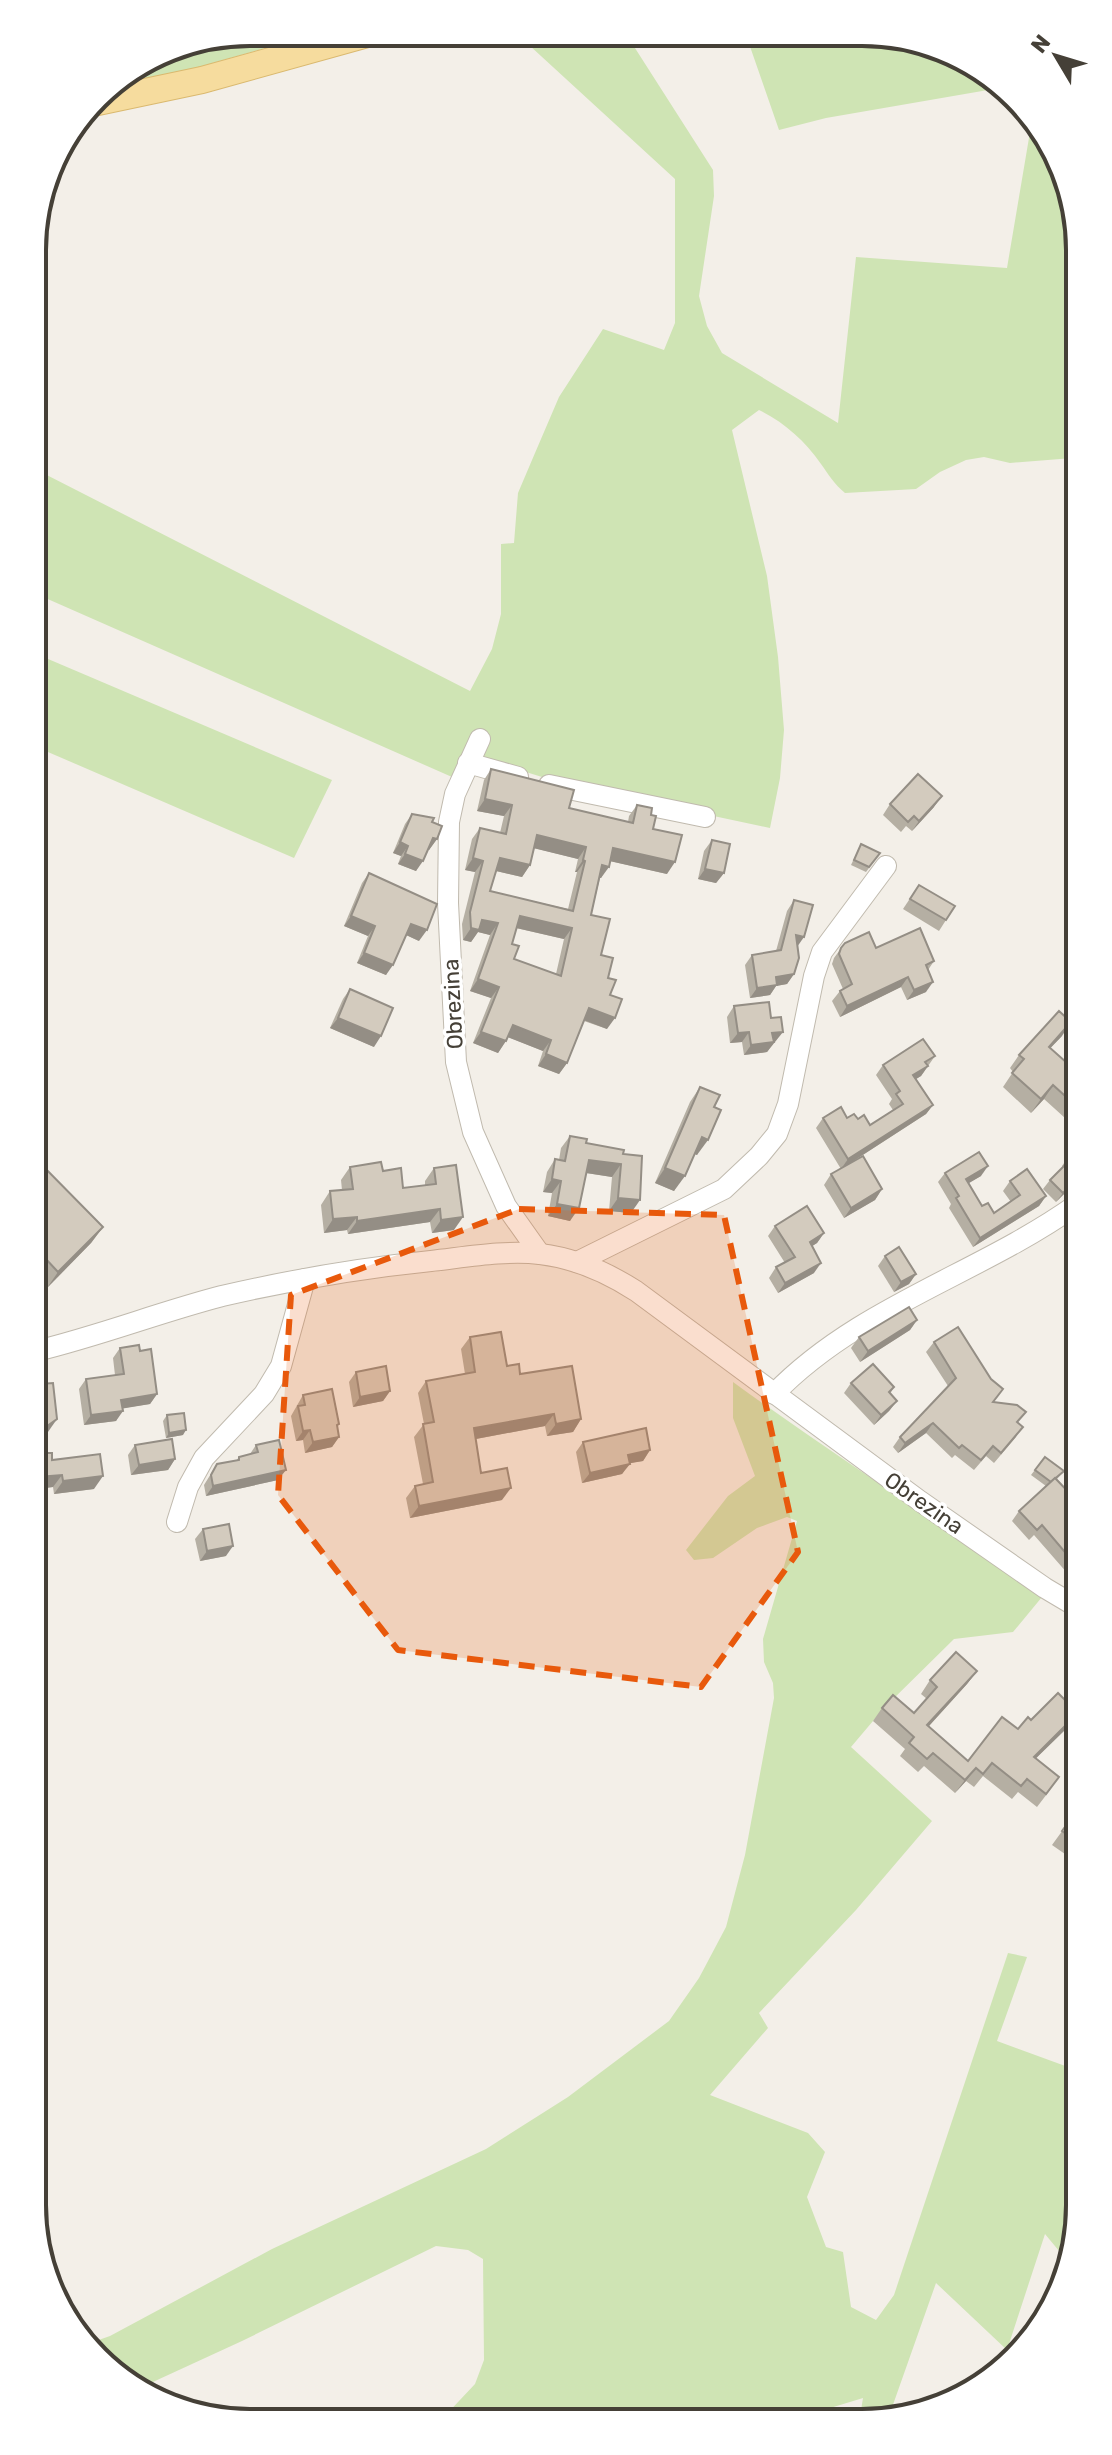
<svg xmlns="http://www.w3.org/2000/svg" width="1112" height="2455" font-family="Rubik,sans-serif">
<style>
.green{fill:#cfe4b4}
.lines{fill:none;stroke-linecap:round;stroke-linejoin:round}
.minor-casing{stroke:#c0baae;stroke-width:22}
.major-casing{stroke:#dab96f;stroke-width:28}
.minor{stroke:#fff;stroke-width:20}
.major{stroke:#f6dc9e;stroke-width:26}
.wall{fill:#b5afa3;fill-rule:evenodd}
.shaded-wall{fill:#948e85}
.building{fill:#d3cbbe;stroke:#948e85;stroke-width:2;fill-rule:evenodd}
.marked{fill:#e8590c;fill-opacity:0.2;stroke:#e8590c;stroke-width:6;stroke-dasharray:16 10;stroke-linejoin:round}
.labels{text-anchor:middle;dominant-baseline:central;stroke-width:7;stroke-linejoin:round;paint-order:stroke}
.street-label{font-size:22px;fill:#454037;stroke:#fff}
.rim{fill:none;stroke:#454037;stroke-width:4}
</style>
<rect width="100%" height="100%" fill="#f3efe8"/>
<g class="green">
<polygon points="250,32 322,32 178,73 105,88 167,48"/>
<path d="M 517,34 L 626,34 L 713,170 L 714,196 L 699,296 L 707,326 L 722,353 L 838,423 L 856,257 L 1007,268 L 1031,126 L 1072,193 L 1073,458 L 1010,463 L 984,457 L 966,460 L 940,472 L 916,489 L 845,493 C 834,484 829,475 821,464 C 804,440 785,423 759,410 L 732,430 L 767,576 L 778,657 L 784,730 L 780,778 L 770,828 L 568,785 L 464,753 L 452,777 L 34,593 L 33,468 L 470,691 L 492,649 L 501,614 L 501,544 L 514,543 L 518,493 L 535,453 L 559,397 L 603,329 L 664,350 L 675,323 L 675,179 Z"/>
<polygon points="746,35 904,36 1006,86 1008,90 988,90 826,118 779,130"/>
<polygon points="34,653 332,780 294,858 34,746"/>
<path d="M 733,1382 C 835,1456 941,1523 1042,1597 L 1013,1632 L 954,1639 L 884,1708 L 851,1747 L 932,1821 L 856,1910 L 759,2013 L 768,2028 L 710,2095 L 808,2133 L 825,2152 L 807,2197 L 826,2247 L 843,2252 L 851,2307 L 876,2320 L 894,2295 L 1008,1953 L 1027,1957 L 997,2041 L 1079,2071 L 1079,2220 L 1069,2263 L 1045,2234 L 1007,2350 L 936,2283 L 889,2416 L 860,2416 L 863,2398 L 804,2416 L 443,2418 L 475,2384 L 484,2360 L 483,2259 L 468,2250 L 436,2246 L 242,2341 L 142,2387 L 106,2369 L 90,2343 L 110,2336 L 272,2249 L 486,2149 L 568,2097 L 669,2021 L 699,1978 L 726,1927 L 745,1855 L 774,1698 L 773,1683 L 764,1662 L 763,1639 L 797,1521 L 787,1517 L 757,1528 L 713,1558 L 694,1560 L 686,1550 L 728,1496 L 755,1476 L 733,1418 Z"/>
</g>
<g class="lines">
<defs>
<g id="minor">
<polyline points="480,739 455,794 449,822 448,903 456,1062 473,1132 506,1206 540,1254"/>
<polyline points="468,763 518,777"/>
<polyline points="549,785 705,817"/>
<polyline points="577,1262 724,1189 759,1156 777,1134 788,1104 814,976 822,952 886,866"/>
<path d="M 36,1351 C 99,1336 160,1312 222,1296 C 291,1280 361,1268 431,1261 C 467,1257 505,1250 540,1254 C 574,1258 608,1273 636,1291 L 920,1501 L 1045,1588 L 1077,1607"/>
<path d="M 774,1394 C 858,1307 979,1274 1076,1205"/>
<polyline points="177,1522 188,1487 204,1458 264,1394 281,1366 305,1279"/>
</g>
<polyline id="major" points="93,103 202,80 371,33"/>
</defs>
<use href="#minor" class="minor-casing"/>
<use href="#major" class="major-casing"/>
<use href="#minor" class="minor"/>
<use href="#major" class="major"/>
</g>
<g class="wall">
<path d="M 491,769 L 569,808 L 628,822 L 629,816 L 637,805 L 651,815 L 653,829 L 667,874 L 610,861 L 601,878 L 600,878 L 591,915 L 608,978 L 610,995 L 607,1029 L 584,1021 L 567,1063 L 559,1074 L 538,1066 L 543,1051 L 508,1037 L 498,1053 L 473,1043 L 491,998 L 470,991 L 490,935 L 478,932 L 471,942 L 463,940 L 462,924 L 475,872 L 465,870 L 472,839 L 480,828 L 500,833 L 504,816 L 477,811 L 484,780 ZM 534,848 L 578,859 L 575,872 L 577,872 L 568,909 L 490,891 L 496,871 L 522,877 L 530,865 ZM 516,928 L 564,939 L 556,974 L 514,959 L 512,944 Z"/>
<polygon points="890,804 934,807 912,831 906,826 901,832 883,815"/>
<polygon points="412,814 432,822 437,839 429,850 428,849 416,871 398,864 401,856 393,853 405,824"/>
<polygon points="712,840 724,873 716,883 698,879 704,851"/>
<polygon points="861,844 880,853 866,872 851,865"/>
<polygon points="369,873 419,941 406,935 386,975 357,963 368,936 344,926 362,883"/>
<polygon points="919,885 946,920 939,931 903,909"/>
<polygon points="794,900 797,947 794,974 787,984 776,986 770,995 750,998 745,965 752,955 776,951 787,911"/>
<polygon points="845,943 876,948 934,961 928,970 926,992 907,1000 901,987 840,1017 832,1001 840,991 843,989 832,964 834,958"/>
<polygon points="350,989 374,1047 330,1028 343,999"/>
<polygon points="734,1006 771,1018 775,1042 774,1042 767,1052 744,1055 742,1042 730,1043 727,1017"/>
<polygon points="1062,1036 1050,1048 1076,1106 1065,1118 1044,1099 1031,1113 1003,1087 1013,1072 1010,1068 1019,1055"/>
<polygon points="935,1056 921,1076 916,1079 933,1105 926,1114 852,1162 882,1189 875,1200 844,1218 824,1185 831,1174 841,1169 816,1128 823,1118 858,1119 870,1125 893,1110 889,1104 892,1099 876,1075 883,1065"/>
<polygon points="700,1087 714,1107 697,1155 694,1154 674,1191 655,1183 690,1102"/>
<polygon points="570,1136 586,1143 623,1154 631,1213 609,1211 612,1177 586,1173 570,1221 548,1216 552,1193 543,1192 547,1172 555,1159 559,1160 561,1148"/>
<polygon points="1076,1138 1076,1182 1056,1202 1043,1189 1050,1180 1063,1167 1062,1166 1071,1153 1067,1150"/>
<polygon points="36,1159 103,1227 91,1243 47,1288 36,1277"/>
<polygon points="350,1167 383,1171 403,1188 425,1185 425,1181 434,1168 454,1230 432,1233 430,1222 348,1234 347,1230 324,1233 321,1205 330,1191 342,1190 341,1180"/>
<polygon points="945,1173 981,1176 968,1183 982,1206 994,1213 1011,1202 1003,1191 1010,1181 1046,1196 1039,1206 973,1247 949,1208 951,1204 938,1182"/>
<polygon points="775,1226 824,1233 817,1243 812,1246 814,1273 778,1293 769,1278 776,1267 785,1263 768,1236"/>
<polygon points="885,1256 916,1274 909,1284 894,1292 878,1266"/>
<polygon points="917,1320 910,1330 860,1362 851,1348 859,1337"/>
<polygon points="470,1337 507,1366 520,1374 581,1419 573,1432 547,1436 545,1426 476,1439 481,1473 502,1500 410,1518 406,1498 415,1486 423,1484 414,1437 424,1424 418,1393 426,1381 465,1374 461,1349"/>
<polygon points="934,1342 994,1402 1018,1423 1016,1437 994,1463 986,1456 974,1470 955,1455 952,1458 926,1433 898,1453 893,1447 900,1437 948,1386 926,1352"/>
<polygon points="120,1348 140,1351 157,1394 150,1404 123,1408 116,1421 84,1425 79,1389 86,1379 115,1375 113,1358"/>
<polygon points="356,1372 390,1391 383,1401 353,1407 349,1382"/>
<polygon points="851,1383 894,1387 890,1394 897,1401 889,1411 874,1425 844,1393"/>
<polygon points="40,1384 48,1432 44,1435 46,1453 52,1460 94,1489 54,1494 53,1487 37,1489"/>
<polygon points="303,1395 337,1427 339,1437 332,1447 305,1453 303,1440 296,1441 291,1416"/>
<polygon points="167,1415 183,1435 166,1438 163,1421"/>
<polygon points="583,1442 650,1450 643,1461 629,1463 622,1474 582,1483 576,1452"/>
<polygon points="135,1445 175,1459 168,1470 131,1475 128,1455"/>
<polygon points="256,1445 278,1480 206,1496 204,1485 217,1464 236,1461 239,1457 250,1454"/>
<polygon points="1045,1457 1064,1471 1057,1479 1077,1501 1077,1566 1068,1574 1034,1535 1029,1540 1012,1521 1019,1511 1046,1486 1031,1475"/>
<polygon points="203,1529 226,1556 200,1561 195,1539"/>
<polygon points="977,1671 967,1684 929,1726 968,1761 1031,1720 1069,1726 1036,1758 1050,1790 1037,1807 1018,1792 1012,1799 983,1776 974,1787 966,1781 955,1793 924,1766 918,1772 900,1756 905,1749 873,1721 882,1708 914,1713 927,1699 921,1694 930,1680"/>
<polygon points="1078,1811 1078,1856 1075,1861 1052,1845 1076,1812 1077,1813"/>
</g>
<g class="shaded-wall">
<polygon points="942,796 934,807 912,831 919,821"/>
<polygon points="485,799 512,805 504,816 477,811"/>
<polygon points="537,835 586,847 578,859 529,847"/>
<polygon points="433,838 437,839 429,850 426,848"/>
<polygon points="400,842 408,846 401,856 393,853"/>
<polygon points="613,848 675,862 667,874 605,860"/>
<polygon points="405,854 423,861 416,871 398,864"/>
<polygon points="473,858 483,861 475,872 465,870"/>
<polygon points="500,858 530,865 522,877 492,870"/>
<polygon points="583,860 585,861 577,872 575,872"/>
<polygon points="602,865 609,867 601,878 594,877"/>
<polygon points="705,869 724,873 716,883 698,879"/>
<polygon points="351,916 375,926 368,936 344,926"/>
<polygon points="520,916 572,928 564,939 512,927"/>
<polygon points="482,920 498,923 490,935 478,932 471,942 463,940 471,928"/>
<polygon points="411,924 427,930 419,941 404,934"/>
<polygon points="796,935 804,937 797,947"/>
<polygon points="364,953 393,965 386,975 357,963"/>
<polygon points="794,974 787,984 776,986 770,995 750,998 757,988 776,977"/>
<polygon points="908,977 901,987 840,1017 847,1006"/>
<polygon points="478,979 499,987 491,998 470,991"/>
<polygon points="933,982 926,992 907,1000 914,990"/>
<polygon points="589,1008 615,1018 607,1029 581,1019"/>
<polygon points="338,1018 381,1036 374,1047 330,1028"/>
<polygon points="1071,1022 1062,1036 1039,1060 1049,1047"/>
<polygon points="513,1025 551,1040 543,1051 505,1036"/>
<polygon points="481,1032 506,1041 498,1053 473,1043"/>
<polygon points="749,1032 742,1042 730,1043 738,1033"/>
<polygon points="783,1032 767,1052 744,1055 751,1045 772,1033"/>
<polygon points="546,1054 567,1063 559,1074 538,1066"/>
<polygon points="928,1066 921,1076 906,1085 913,1075"/>
<polygon points="1053,1085 1044,1099 1031,1113 1041,1099"/>
<polygon points="933,1105 926,1114 841,1169 848,1159"/>
<polygon points="702,1137 708,1140 697,1155 691,1152"/>
<polygon points="589,1160 621,1164 612,1177 580,1172"/>
<polygon points="988,1166 981,1176 959,1189 966,1179"/>
<polygon points="665,1168 685,1176 674,1191 655,1183"/>
<polygon points="552,1179 561,1181 552,1193 543,1192"/>
<polygon points="1076,1180 1076,1182 1056,1202 1063,1193"/>
<polygon points="882,1189 875,1200 844,1218 851,1208"/>
<polygon points="1046,1196 1039,1206 973,1247 980,1238"/>
<polygon points="618,1198 640,1200 631,1213 609,1211"/>
<polygon points="557,1204 579,1208 570,1221 548,1216"/>
<polygon points="440,1209 430,1222 348,1234 357,1221"/>
<polygon points="357,1217 347,1230 324,1233 333,1219"/>
<polygon points="463,1217 454,1230 432,1233 441,1220"/>
<polygon points="103,1227 91,1243 47,1288 58,1272"/>
<polygon points="824,1233 817,1243 803,1252 810,1242"/>
<polygon points="821,1263 814,1273 778,1293 785,1283"/>
<polygon points="916,1274 909,1284 894,1292 901,1282"/>
<polygon points="917,1320 910,1330 860,1362 868,1351"/>
<polygon points="390,1391 383,1401 353,1407 360,1397"/>
<polygon points="157,1394 150,1404 114,1410 121,1400"/>
<polygon points="897,1401 889,1411 874,1425 881,1415"/>
<polygon points="123,1411 116,1421 84,1425 91,1415"/>
<polygon points="554,1414 545,1426 465,1441 474,1428"/>
<polygon points="57,1419 48,1432 37,1440 43,1429"/>
<polygon points="581,1419 573,1432 547,1436 556,1424"/>
<polygon points="933,1423 926,1433 898,1453 905,1443"/>
<polygon points="186,1430 183,1435 166,1438 169,1433"/>
<polygon points="310,1430 303,1440 296,1441 303,1431"/>
<polygon points="339,1437 332,1447 305,1453 313,1442"/>
<polygon points="650,1450 643,1461 620,1465 628,1455"/>
<polygon points="175,1459 168,1470 131,1475 139,1465"/>
<polygon points="630,1464 622,1474 582,1483 590,1473"/>
<polygon points="286,1470 278,1480 206,1496 213,1486"/>
<polygon points="62,1475 53,1487 37,1489 37,1477"/>
<polygon points="103,1476 94,1489 54,1494 63,1481"/>
<polygon points="511,1488 502,1500 410,1518 419,1506"/>
<polygon points="233,1546 226,1556 200,1561 207,1551"/>
<polygon points="1077,1562 1077,1566 1068,1574 1075,1564"/>
<polygon points="977,1671 967,1684 918,1738 927,1725"/>
<polygon points="1078,1713 1069,1726 1024,1770 1034,1757"/>
<polygon points="976,1768 966,1781 955,1793 965,1780"/>
</g>
<g class="building">
<path d="M 491,769 L 574,790 L 569,808 L 633,823 L 637,805 L 652,808 L 651,815 L 656,816 L 653,829 L 682,835 L 675,862 L 613,848 L 609,867 L 602,865 L 591,915 L 610,919 L 601,955 L 613,958 L 608,978 L 616,980 L 610,995 L 622,999 L 615,1018 L 589,1008 L 567,1063 L 546,1054 L 551,1040 L 513,1025 L 506,1041 L 481,1032 L 499,987 L 478,979 L 498,923 L 482,920 L 479,930 L 471,928 L 470,912 L 483,861 L 473,858 L 480,828 L 506,834 L 512,805 L 485,799 ZM 537,835 L 586,847 L 583,860 L 585,861 L 573,911 L 490,891 L 500,858 L 530,865 ZM 520,916 L 572,928 L 561,976 L 514,959 L 519,946 L 512,944 Z"/>
<polygon points="918,774 942,796 919,821 914,816 908,822 890,804"/>
<polygon points="412,814 434,818 432,822 442,826 437,839 433,838 423,861 405,854 408,846 400,842"/>
<polygon points="712,840 730,844 724,873 705,869"/>
<polygon points="861,844 880,853 869,867 854,860"/>
<polygon points="369,873 437,904 427,930 411,924 393,965 364,953 375,926 351,916"/>
<polygon points="919,885 955,906 946,920 910,899"/>
<polygon points="794,900 813,905 804,937 796,935 799,958 794,974 776,977 777,985 757,988 752,955 781,950"/>
<polygon points="920,928 934,961 926,965 933,982 914,990 908,977 847,1006 840,991 852,984 839,954 841,948 845,943 869,932 876,948"/>
<polygon points="350,989 393,1008 381,1036 338,1018"/>
<polygon points="769,1002 771,1018 781,1017 783,1032 772,1033 774,1042 751,1045 749,1032 738,1033 734,1006"/>
<polygon points="1059,1011 1071,1022 1049,1047 1076,1071 1075,1105 1053,1085 1041,1099 1012,1073 1024,1059 1019,1055"/>
<polygon points="923,1039 935,1056 925,1062 928,1066 913,1075 933,1105 848,1159 823,1118 841,1107 847,1118 854,1114 858,1119 864,1115 870,1125 903,1104 896,1094 900,1091 883,1065"/>
<polygon points="700,1087 720,1095 714,1107 721,1110 708,1140 702,1137 685,1176 665,1168"/>
<polygon points="570,1136 587,1139 586,1143 624,1150 623,1154 642,1156 640,1200 618,1198 621,1164 589,1160 579,1208 557,1204 561,1181 552,1179 555,1159 565,1161"/>
<polygon points="1076,1148 1076,1180 1063,1193 1050,1180 1071,1159 1068,1156"/>
<polygon points="979,1152 988,1166 966,1179 982,1206 988,1203 994,1213 1020,1195 1010,1181 1027,1169 1046,1196 980,1238 956,1198 959,1196 945,1173"/>
<polygon points="863,1156 882,1189 851,1208 831,1174"/>
<polygon points="36,1159 103,1227 58,1272 44,1257 36,1264"/>
<polygon points="381,1162 383,1171 401,1168 403,1188 436,1184 434,1168 456,1165 463,1217 441,1220 440,1209 357,1221 357,1217 333,1219 330,1191 353,1189 350,1167"/>
<polygon points="807,1206 824,1233 810,1242 821,1263 785,1283 776,1267 795,1257 775,1226"/>
<polygon points="899,1247 916,1274 901,1282 885,1256"/>
<polygon points="909,1307 917,1320 868,1351 859,1337"/>
<polygon points="958,1327 991,1379 1003,1389 993,1402 1017,1405 1026,1412 1017,1422 1023,1427 1001,1453 993,1446 981,1460 962,1445 959,1448 933,1423 905,1443 900,1437 956,1378 934,1342"/>
<polygon points="501,1332 507,1366 519,1364 520,1374 572,1366 581,1419 556,1424 554,1414 474,1428 481,1473 507,1468 511,1488 419,1506 415,1486 433,1482 423,1424 434,1422 426,1381 475,1372 470,1337"/>
<polygon points="139,1345 140,1351 151,1349 157,1394 121,1400 123,1411 91,1415 86,1379 124,1374 120,1348"/>
<polygon points="36,1362 40,1384 53,1383 57,1419 43,1429 46,1453 52,1453 52,1460 100,1454 103,1476 63,1481 62,1475 37,1477"/>
<polygon points="873,1364 894,1387 889,1392 897,1401 881,1415 851,1383"/>
<polygon points="386,1366 390,1391 360,1397 356,1372"/>
<polygon points="332,1389 339,1424 337,1425 339,1437 313,1442 310,1430 303,1431 298,1406 305,1405 303,1395"/>
<polygon points="184,1413 186,1430 169,1433 167,1415"/>
<polygon points="646,1428 650,1450 628,1455 630,1464 590,1473 583,1442"/>
<polygon points="172,1439 175,1459 139,1465 135,1445"/>
<polygon points="279,1440 286,1470 213,1486 211,1475 217,1464 239,1460 239,1457 258,1452 256,1445"/>
<polygon points="1045,1457 1064,1471 1051,1482 1035,1470"/>
<polygon points="1055,1478 1077,1501 1077,1562 1075,1564 1042,1525 1037,1530 1019,1511"/>
<polygon points="229,1524 233,1546 207,1551 203,1529"/>
<polygon points="956,1652 977,1671 927,1725 968,1761 1002,1717 1018,1729 1028,1717 1031,1720 1058,1693 1078,1713 1034,1757 1059,1777 1046,1794 1027,1779 1021,1786 992,1763 983,1774 976,1768 965,1780 933,1753 927,1759 909,1743 914,1737 882,1708 893,1695 914,1713 937,1687 930,1680"/>
<polygon points="1076,1812 1078,1813 1078,1842 1062,1831"/>
</g>
<path class="marked" d="M 519,1209 L 724,1215 L 798,1552 L 701,1687 L 398,1650 L 278,1495 L 291,1295 Z"/>
<g class="labels">
<g class="street-label">
<text transform="translate(453 1004) rotate(-93)">Obrezina</text>
<text transform="translate(924 1503) rotate(35)">Obrezina</text>
</g>
</g>
<path d="M0 0H1112V2455H0ZM250 46H862A204 204 0 0 1 1066 250V2205A204 204 0 0 1 862 2409H250A204 204 0 0 1 46 2205V250A204 204 0 0 1 250 46Z" fill="#fff" fill-rule="evenodd"/>
<path class="rim" d="M250 46H862A204 204 0 0 1 1066 250V2205A204 204 0 0 1 862 2409H250A204 204 0 0 1 46 2205V250A204 204 0 0 1 250 46Z"/>
<g transform="translate(1056 56) rotate(308)" stroke="#ffffff" stroke-width="6" paint-order="stroke">
<path d="M0-6L14 30L0 20L-14 30Z" fill="#454037"/>
<text y="-12" font-size="22" font-weight="bold" text-anchor="middle" fill="#454037">N</text>
</g>
</svg>
